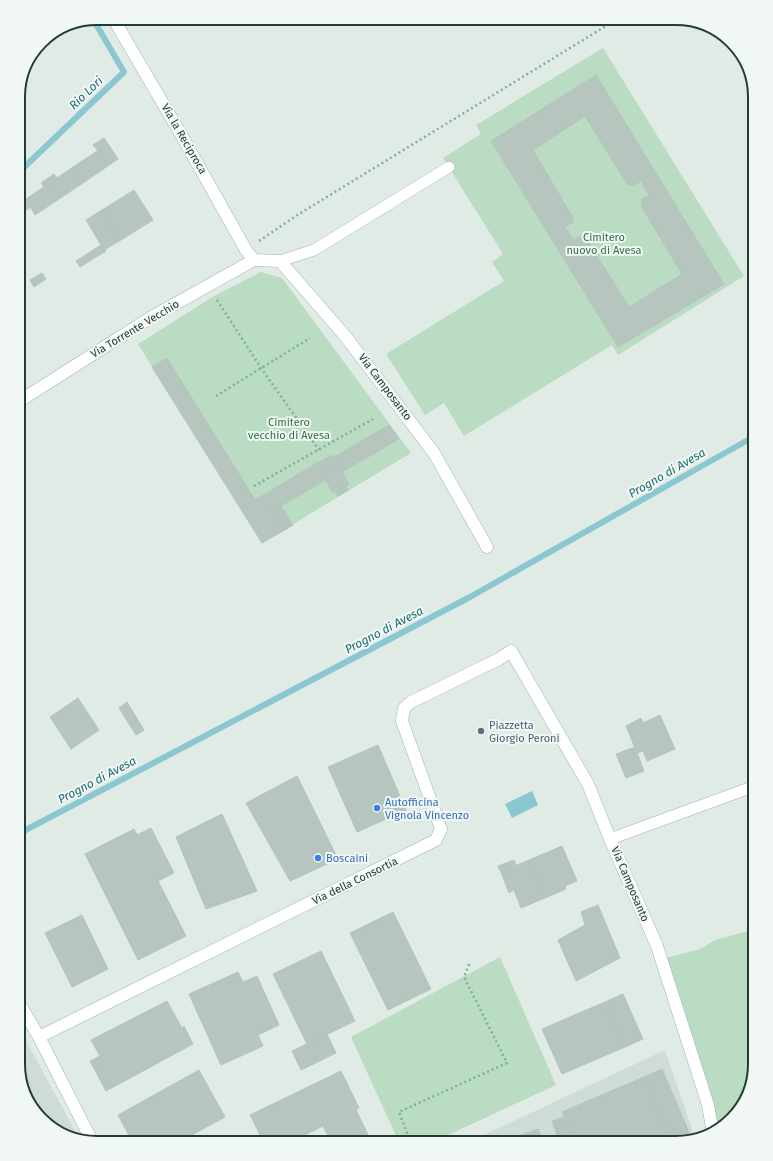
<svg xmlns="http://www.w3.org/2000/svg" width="773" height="1161" font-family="'Fira Sans',sans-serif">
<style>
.built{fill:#cfdbd5}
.green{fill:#badcc2}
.water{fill:#8ac7d0}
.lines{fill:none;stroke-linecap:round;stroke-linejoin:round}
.stream{stroke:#8ac7d0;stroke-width:6}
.building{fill:#b6c6bf;stroke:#b4c5bd;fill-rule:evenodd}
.lane-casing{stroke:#a4b3ad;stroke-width:12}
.street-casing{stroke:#a4b3ad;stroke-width:13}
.path{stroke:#82ae9f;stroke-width:2.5;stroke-dasharray:2 3;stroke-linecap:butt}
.lane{stroke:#fff;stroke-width:11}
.street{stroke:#fff;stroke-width:12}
.service-dot{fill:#5c6f8a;stroke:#f1f8f4;stroke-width:1.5}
.shop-dot{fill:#3f7fe0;stroke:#f1f8f4;stroke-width:1.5}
.labels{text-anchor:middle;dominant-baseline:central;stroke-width:4;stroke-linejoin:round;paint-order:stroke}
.street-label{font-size:11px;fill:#223c34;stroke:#f1f8f4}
.park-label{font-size:11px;fill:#2d7245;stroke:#f1f8f4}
.service-label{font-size:11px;fill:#4e5e75;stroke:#f1f8f4;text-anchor:start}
.shop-label{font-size:11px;fill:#366cbe;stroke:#f1f8f4;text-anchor:start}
.water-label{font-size:12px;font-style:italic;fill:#1d6b76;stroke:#f1f8f4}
.rim{fill:none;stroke:#223c34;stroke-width:2}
</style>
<rect width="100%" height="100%" fill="#e1ebe6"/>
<g class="built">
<polygon points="18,1026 79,1138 53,1130 29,1103 18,1064"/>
<polygon points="665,1050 695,1138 676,1143 467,1143"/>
</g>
<g class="green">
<polygon points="603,48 744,276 618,355 612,345 464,436 444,403 425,415 386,354 504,281 492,262 503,254 443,158 481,134 476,125"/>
<polygon points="261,272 282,278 411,453 262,543 138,344 214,296"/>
<polygon points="755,929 755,1064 744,1104 716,1132 666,958 700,949 715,940"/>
<polygon points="500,957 556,1085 431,1143 388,1143 397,1138 351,1037"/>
</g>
<polygon class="water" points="532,791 538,805 512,818 505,804"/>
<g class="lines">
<g class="stream">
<polyline points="18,173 124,72 93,19"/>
<polyline points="18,834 470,597 755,436"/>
</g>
</g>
<g class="building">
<path d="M 596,75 L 724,284 L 618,347 L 491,141 ZM 585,116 L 627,184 L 633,186 L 641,181 L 649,195 L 642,199 L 641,206 L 682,274 L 629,307 L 586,238 L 581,236 L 574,240 L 565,227 L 573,222 L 573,218 L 533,150 Z"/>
<polygon points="104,138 108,144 98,151 93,145"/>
<polygon points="108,144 118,159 83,183 73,167"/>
<polygon points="73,167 83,183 35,215 26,199"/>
<polygon points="54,174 57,178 44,187 41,183"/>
<polygon points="134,190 153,220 121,240 102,210"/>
<polygon points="26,199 31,207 18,215 18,204"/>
<polygon points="102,210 121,240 104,250 86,220"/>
<polygon points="101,245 106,251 80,267 76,261"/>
<polygon points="42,273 46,279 34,287 30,280"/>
<polygon points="167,358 255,500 317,463 326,480 272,511 283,531 262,543 152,367"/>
<polygon points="389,425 399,439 342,472 334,457"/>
<polygon points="332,455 338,465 322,473 317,463"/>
<polygon points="338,465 349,484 333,493 322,473"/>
<polygon points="346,486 348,490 338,496 336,491"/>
<polygon points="281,506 293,525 283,531 272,511"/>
<polygon points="78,698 99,730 71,749 50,717"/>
<polygon points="127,702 144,730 136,735 119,708"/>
<polygon points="660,715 675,749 647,761 643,751 637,753 626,726 641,718 643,723"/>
<polygon points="378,745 406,810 357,832 328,767"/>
<polygon points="635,747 644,771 626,778 616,754"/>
<polygon points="297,776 338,859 290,881 246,803"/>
<polygon points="222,814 257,891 206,909 176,837"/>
<polygon points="151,828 174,873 158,881 186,936 138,960 85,854 134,829 137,835"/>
<polygon points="562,846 577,881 565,886 566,889 545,898 529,860"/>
<polygon points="514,860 516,865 501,872 498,866"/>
<polygon points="529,860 545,898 521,908 514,890 509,893 501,872"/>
<polygon points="598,905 620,958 576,981 558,940 585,925 581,912"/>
<polygon points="393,912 431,989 388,1010 350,933"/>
<polygon points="82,915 108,969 72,987 45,933"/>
<polygon points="321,951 355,1021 307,1044 273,974"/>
<polygon points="238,972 243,982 257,976 279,1025 258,1035 263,1046 221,1065 189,994"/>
<polygon points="623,994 643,1039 625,1047 605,1002"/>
<polygon points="167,1001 182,1028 184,1026 193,1044 106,1091 90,1061 100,1056 91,1040"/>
<polygon points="605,1002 625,1047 562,1074 542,1029"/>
<polygon points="327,1034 336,1053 301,1070 292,1051"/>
<polygon points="662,1069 691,1137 676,1143 672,1143 644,1077"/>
<polygon points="199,1070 225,1117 177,1143 133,1143 118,1115"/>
<polygon points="341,1071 359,1108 356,1110 372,1143 332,1143 323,1126 289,1143 264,1143 250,1115"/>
<polygon points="644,1077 672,1143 575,1143 562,1112"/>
<polygon points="564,1117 575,1143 560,1143 552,1121"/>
<polygon points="538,1129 544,1143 499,1143"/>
</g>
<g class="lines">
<defs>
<g id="lane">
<polyline points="280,261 314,250 449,167"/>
<polyline points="610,839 755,786"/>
</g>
<g id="street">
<polyline points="113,18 179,131 246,250 254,260"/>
<polyline points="254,260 280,261 346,337 434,453 487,547"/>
<polyline points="18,402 150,318 254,260"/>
<polyline points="18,1001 39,1037 93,1143"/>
<polyline points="39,1037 436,840 441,829 402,721 404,708 411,702 499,659 511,651 588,784 610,839 657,946 708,1105 713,1133"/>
</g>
</defs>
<use href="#lane" class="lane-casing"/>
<use href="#street" class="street-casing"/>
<g class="path">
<polyline points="259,241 299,214 619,18"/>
<polyline points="217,300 261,368 319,450"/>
<polyline points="216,396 310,338"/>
<polyline points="254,486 373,419"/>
<polyline points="411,1143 399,1112 507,1063 464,977 470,962"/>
</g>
<use href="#lane" class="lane"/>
<use href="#street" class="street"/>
</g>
<circle class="service-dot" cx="481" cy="731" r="4"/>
<g class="shop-dot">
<circle cx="377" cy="808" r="4"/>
<circle cx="318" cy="858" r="4"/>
</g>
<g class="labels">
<g class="street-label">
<text transform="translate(184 139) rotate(60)">Via la Reciproca</text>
<text transform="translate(135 329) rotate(-31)">Via Torrente Vecchio</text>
<text transform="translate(385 387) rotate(53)">Via Camposanto</text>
<text transform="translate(355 881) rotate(-26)">Via della Consortia</text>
<text transform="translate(630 884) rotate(67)">Via Camposanto</text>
</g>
<g class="park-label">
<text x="604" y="237">Cimitero<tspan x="604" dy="13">nuovo di Avesa</tspan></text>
<text x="289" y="422">Cimitero<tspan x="289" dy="13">vecchio di Avesa</tspan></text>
</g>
<g class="service-label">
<text x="489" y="725">Piazzetta<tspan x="489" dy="13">Giorgio Peroni</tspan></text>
</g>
<g class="shop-label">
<text x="385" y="802">Autofficina<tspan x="385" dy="13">Vignola Vincenzo</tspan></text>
<text x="326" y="858">Boscaini</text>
</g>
<g class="water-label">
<text transform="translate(86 93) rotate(-44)">Rio Lori</text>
<text transform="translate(667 473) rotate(-30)">Progno di Avesa</text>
<text transform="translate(384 630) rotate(-28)">Progno di Avesa</text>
<text transform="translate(97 780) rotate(-28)">Progno di Avesa</text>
</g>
</g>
<path d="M0 0H773V1161H0ZM97 25H676A72 72 0 0 1 748 97V1064A72 72 0 0 1 676 1136H97A72 72 0 0 1 25 1064V97A72 72 0 0 1 97 25Z" fill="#f1f8f4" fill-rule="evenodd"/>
<path class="rim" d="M97 25H676A72 72 0 0 1 748 97V1064A72 72 0 0 1 676 1136H97A72 72 0 0 1 25 1064V97A72 72 0 0 1 97 25Z"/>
</svg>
